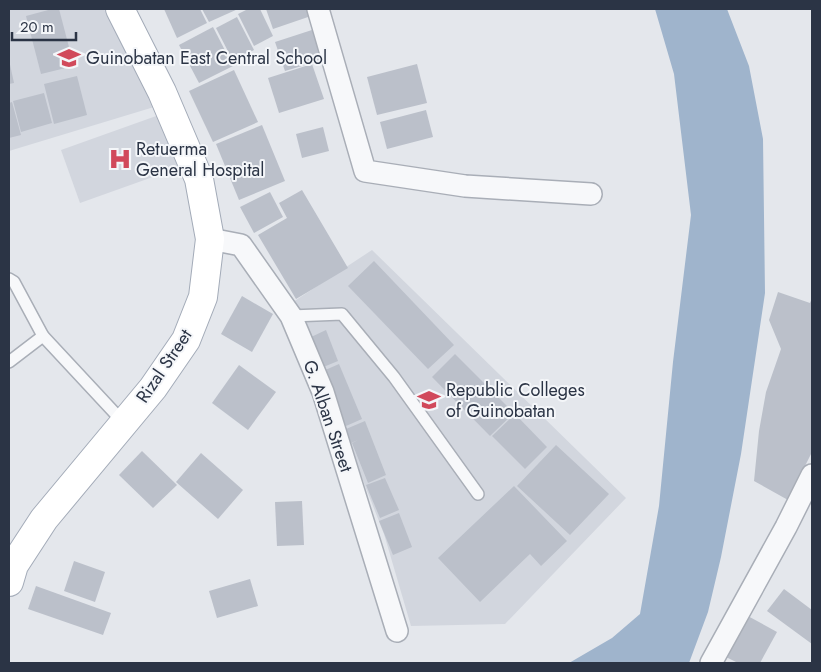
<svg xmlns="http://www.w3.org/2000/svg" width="821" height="672" font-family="Jost,sans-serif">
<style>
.built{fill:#d2d6de}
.water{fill:#9fb4cc}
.building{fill:#bbc0ca}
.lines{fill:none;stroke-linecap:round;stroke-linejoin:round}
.lane-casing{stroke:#a9aeb7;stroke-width:14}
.street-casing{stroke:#a9aeb7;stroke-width:24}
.primary-casing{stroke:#a3abb8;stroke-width:30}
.lane{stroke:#f7f8fa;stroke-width:11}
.street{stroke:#f7f8fa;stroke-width:21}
.primary{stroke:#fff;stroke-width:28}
.labels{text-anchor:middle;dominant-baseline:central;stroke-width:4;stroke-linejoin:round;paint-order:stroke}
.poi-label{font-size:18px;fill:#2b3445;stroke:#f4f6f9;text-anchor:start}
.street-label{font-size:18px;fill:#2b3445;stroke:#f4f6f9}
</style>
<rect width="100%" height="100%" fill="#e4e7ec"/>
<g class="built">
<polygon points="9,9 104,9 154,107 9,151"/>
<polygon points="159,115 178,168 80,203 61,150"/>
<polygon points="372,250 626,498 505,624 411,626 384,534 293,302"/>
</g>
<polygon class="water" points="655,9 727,9 749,66 763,139 765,293 741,454 721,557 708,612 689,663 569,663 612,638 640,614 659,506 673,362 691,215 674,74"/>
<g class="building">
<polygon points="52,9 59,9 74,66 41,74 26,16"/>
<polygon points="164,9 200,9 207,23 177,38"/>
<polygon points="202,9 238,9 209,22"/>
<polygon points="248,9 260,9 273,36 254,46 238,14"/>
<polygon points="266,9 309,9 311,16 273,29"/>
<polygon points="237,17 254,50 233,61 216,28"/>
<polygon points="213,27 233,66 199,83 179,45"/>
<polygon points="315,29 325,59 285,71 275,42"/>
<polygon points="9,60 14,83 9,84"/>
<polygon points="312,64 324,99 279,113 268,78"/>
<polygon points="417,64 427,103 377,115 367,77"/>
<polygon points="234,70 258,122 213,142 189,91"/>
<polygon points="77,76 87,115 54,124 44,84"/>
<polygon points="44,93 52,123 21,132 13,101"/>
<polygon points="12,102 21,135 9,138 9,103"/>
<polygon points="426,110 433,137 387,149 380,122"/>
<polygon points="262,125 285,181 239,200 216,144"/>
<polygon points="323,127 329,151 302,158 296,134"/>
<polygon points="302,190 348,268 296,299 258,235 287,218 279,203"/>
<polygon points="270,192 283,217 254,233 240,207"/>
<polygon points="374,261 454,345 428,369 348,286"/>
<polygon points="778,292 810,303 812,298 812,452 788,500 754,481 759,431 766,392 781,349 769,320"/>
<polygon points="242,296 273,314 252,352 221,334"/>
<polygon points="326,330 338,361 321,368 309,338"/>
<polygon points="455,354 514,413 490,436 432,377"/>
<polygon points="339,364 362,419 346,426 323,371"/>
<polygon points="239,365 276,392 248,430 212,403"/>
<polygon points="515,414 547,447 525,469 492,436"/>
<polygon points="365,421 386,475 368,483 352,443 358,440 351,443 346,429"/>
<polygon points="556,445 609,494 570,535 517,486"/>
<polygon points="142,451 177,485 153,508 119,475"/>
<polygon points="201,453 243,490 218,519 176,482"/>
<polygon points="385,478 399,510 380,518 366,485"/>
<polygon points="514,486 567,541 541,566 530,554 480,602 438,558"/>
<polygon points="302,501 304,545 277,546 275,502"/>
<polygon points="399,513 412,547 393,555 379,521"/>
<polygon points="74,561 105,572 95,602 64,591"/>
<polygon points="250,579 258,606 217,618 209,591"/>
<polygon points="36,586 111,613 103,635 28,609"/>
<polygon points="784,589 812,610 812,644 767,611"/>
<polygon points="746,615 777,632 760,663 738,663 724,656"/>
</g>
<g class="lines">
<defs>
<g id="lane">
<polyline points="9,279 14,282 43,336 124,423"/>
<polyline points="291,316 342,314 394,377 478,494"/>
<polyline points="9,362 43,336"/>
</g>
<g id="street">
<polyline points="318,9 365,171 465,186 591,194"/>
<polyline points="210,239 241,245 291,316 323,392 397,631"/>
<polyline points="711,663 786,527 812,475"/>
</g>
<polyline id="primary" points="9,582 14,565 44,519 153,388 186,340 203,297 210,239 199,179 162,92 120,9"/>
</defs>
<use href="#lane" class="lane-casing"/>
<use href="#street" class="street-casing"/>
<use href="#primary" class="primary-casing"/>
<use href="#lane" class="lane"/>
<use href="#street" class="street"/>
<use href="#primary" class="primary"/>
</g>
<defs>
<symbol id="school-bare" viewBox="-9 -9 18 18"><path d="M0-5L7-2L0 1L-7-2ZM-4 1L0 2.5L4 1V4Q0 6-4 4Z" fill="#d1495b" stroke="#f4f6f9" stroke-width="2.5" paint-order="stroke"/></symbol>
<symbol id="hospital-bare" viewBox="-9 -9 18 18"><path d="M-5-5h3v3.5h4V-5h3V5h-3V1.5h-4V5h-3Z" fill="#d1495b" stroke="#f4f6f9" stroke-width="2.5" paint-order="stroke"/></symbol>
<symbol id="university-bare" viewBox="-9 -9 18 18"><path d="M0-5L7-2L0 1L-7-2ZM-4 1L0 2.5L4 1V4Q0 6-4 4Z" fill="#d1495b" stroke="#f4f6f9" stroke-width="2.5" paint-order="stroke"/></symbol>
</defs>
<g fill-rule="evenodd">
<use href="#school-bare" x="53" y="42" width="32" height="32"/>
<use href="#hospital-bare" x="104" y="143" width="32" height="32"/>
<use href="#university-bare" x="413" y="384" width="32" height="32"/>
</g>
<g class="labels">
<g class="poi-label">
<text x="86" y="58">Guinobatan East Central School</text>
<text x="136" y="149">Retuerma<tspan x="136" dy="21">General Hospital</tspan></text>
<text x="446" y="390">Republic Colleges<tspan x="446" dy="21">of Guinobatan</tspan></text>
</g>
<g class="street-label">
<text transform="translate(164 366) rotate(-56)">Rizal Street</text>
<text transform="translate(328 416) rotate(71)">G. Alban Street</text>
</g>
</g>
<rect width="821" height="672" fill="none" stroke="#2b3445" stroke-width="20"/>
<path d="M12 32v8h64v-8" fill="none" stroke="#2b3445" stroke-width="2.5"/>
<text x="20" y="32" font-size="15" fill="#2b3445" stroke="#f4f6f9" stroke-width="4" paint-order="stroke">20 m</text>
</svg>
